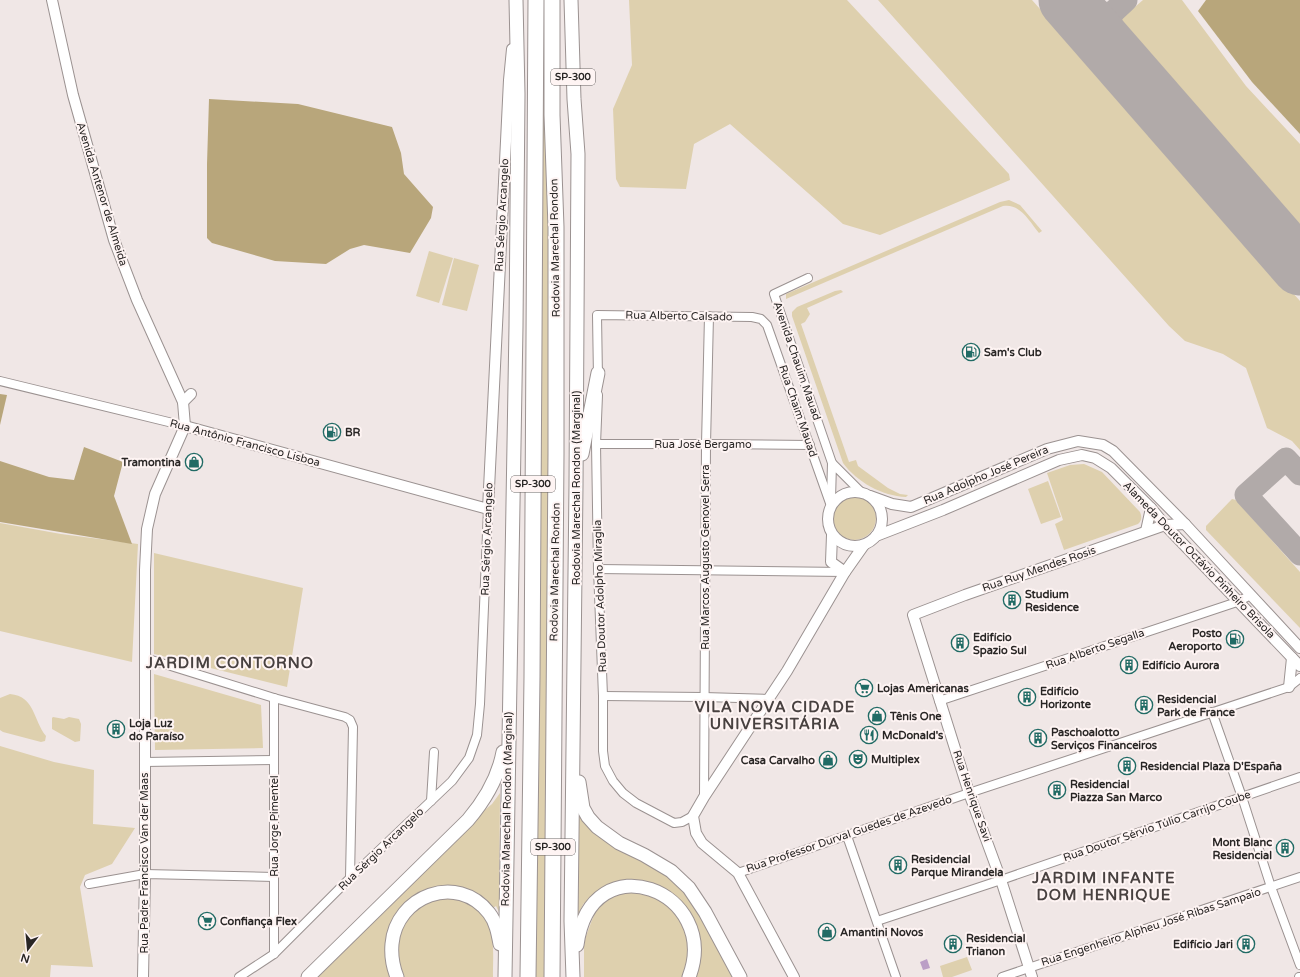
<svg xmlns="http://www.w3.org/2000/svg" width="1300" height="977" font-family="'Varela Round',sans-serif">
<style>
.green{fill:#ded0ae}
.forest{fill:#b8a67b}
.water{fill:#bb9fc6}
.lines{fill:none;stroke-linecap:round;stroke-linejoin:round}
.taxiway{stroke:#b1aaa9;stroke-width:23}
.runway{stroke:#b1aaa9;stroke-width:57}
.minor-casing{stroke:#9b9291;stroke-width:10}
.tertiary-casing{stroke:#9b9291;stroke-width:12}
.trunk-casing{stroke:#9b9291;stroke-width:15}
.motorway-casing{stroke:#9b9291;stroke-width:17}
.minor{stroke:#fff;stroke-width:8}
.tertiary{stroke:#fff;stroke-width:10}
.trunk{stroke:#fff;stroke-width:13}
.motorway{stroke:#fff;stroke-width:15}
.labels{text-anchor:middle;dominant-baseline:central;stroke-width:4;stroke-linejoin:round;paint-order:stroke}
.shield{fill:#fef4f3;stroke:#696463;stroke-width:1}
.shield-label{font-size:10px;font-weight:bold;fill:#292625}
.street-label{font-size:11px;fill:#292625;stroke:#fef4f3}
.poi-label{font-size:11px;font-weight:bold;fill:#292625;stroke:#fef4f3;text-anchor:start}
.district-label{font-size:15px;font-weight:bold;letter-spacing:1px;fill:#484140;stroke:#fef4f3}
</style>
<rect width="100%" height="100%" fill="#f0e7e6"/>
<g class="green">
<polygon points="629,0 847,0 1009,174 1010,180 880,235 843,224 730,124 694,144 686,189 620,187 616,179 613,109 632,65"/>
<polygon points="878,0 1032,0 1300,301 1300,450 1292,441 1267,428 1246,368 1223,354 1185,341 1169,326"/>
<polygon points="1143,0 1182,0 1246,86 1300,144 1300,227 1120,24 1122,18"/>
<polygon points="542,37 545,37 550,193 550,362 545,977 535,977"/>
<path d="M 1009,200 L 1020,205 L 1042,231 L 1039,233 C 1029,221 1020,203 1003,206 L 786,299 L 786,294 L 1000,202 Z"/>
<polygon points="429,251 453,258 439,303 416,296"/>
<polygon points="454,258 479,265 467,311 442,305"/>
<path d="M 841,290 L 843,292 L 807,308 L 810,314 L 805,322 L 801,324 L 849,462 L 856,460 L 858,466 L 888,488 L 900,494 L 908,495 L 906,497 C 882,496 857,482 843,463 L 792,316 L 792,312 L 797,307 L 835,291 Z"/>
<path d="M 1084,464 L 1102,472 L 1140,512 C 1142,517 1142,520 1138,524 L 1064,550 L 1055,524 L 1063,520 L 1047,473 L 1070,465 Z"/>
<polygon points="1048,481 1061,517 1041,524 1028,489"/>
<circle cx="854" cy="518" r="22"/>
<polygon points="1232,499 1236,500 1300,572 1300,628 1206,530 1206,526"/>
<polygon points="0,523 61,534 138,544 132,662 0,631"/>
<polygon points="154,553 303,588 287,687 154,654"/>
<polygon points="154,674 261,705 263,748 155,750"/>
<path d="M 10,694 C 35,696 33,720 46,736 L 45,741 L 41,742 L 3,732 L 0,730 L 0,698 Z"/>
<polygon points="53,717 64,719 69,717 79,719 81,724 80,741 75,742 52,729 52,718"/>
<polygon points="0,746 54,762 94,770 93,824 135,828 112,864 85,875 80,887 93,967 51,965 50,977 0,977"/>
<path d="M 500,793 L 499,912 L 496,906 L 493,908 L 480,896 L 415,896 C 409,900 403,905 398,910 C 384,927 382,957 390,977 L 315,977 L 475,818 L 492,804 Z"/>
<polygon points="579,816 586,823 667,875 686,891 736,977 696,977 699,965 700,953 696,928 692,918 650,884 630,880 621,881 603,888 586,904 584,903 578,914"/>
<polygon points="620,891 659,897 682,921 689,947 684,977 584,977 584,946 586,936 592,920 599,904"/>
<path d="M 454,897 C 460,900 469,902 474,906 C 497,923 493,952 493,977 L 403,977 L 396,946 L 406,917 L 426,901 Z"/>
<polygon points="967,957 972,970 952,977 943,977 940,966"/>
</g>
<g class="forest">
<polygon points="1206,0 1300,0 1300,134 1252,82 1198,11"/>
<polygon points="209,99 298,104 392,127 401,153 404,174 433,207 431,218 410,253 364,245 350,249 326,264 275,261 212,243 207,238 207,164"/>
<polygon points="0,394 7,395 0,425"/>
<polygon points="84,447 123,462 114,496 132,544 0,522 0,461 49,477 74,480"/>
</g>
<polygon class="water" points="927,959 930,968 923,970 920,962"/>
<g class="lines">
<g class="taxiway">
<polyline points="1076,10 1111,14 1109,49"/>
<polyline points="1111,14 1126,0"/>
<polyline points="1300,474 1286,459 1246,495 1300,554"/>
</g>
<polyline class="runway" points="1067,0 1300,267"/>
<defs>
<g id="minor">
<polyline points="808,278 774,294 832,463"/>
<polyline points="598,378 597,315 752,317 761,319 767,325 831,506"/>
<polyline points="0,381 185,426"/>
<polyline points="598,395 596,444 598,569 603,696 603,751 605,766 613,781 623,793 636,803 674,823 682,822 693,816"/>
<polyline points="596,444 706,444 810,445"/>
<polyline points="831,500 832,463 862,493"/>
<polyline points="598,569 845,572"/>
<polyline points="145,658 274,698 345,717 350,720 353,727 350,878"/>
<polyline points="603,696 704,697 769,699"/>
<polyline points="939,701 1237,602 1251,595"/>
<polyline points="1212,712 1242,797 1271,887 1300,965"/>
<polyline points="145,762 274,760"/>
<polyline points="704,797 706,444 709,316"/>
<polyline points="431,801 434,752"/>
<polyline points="847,836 896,977"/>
<polyline points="738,873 969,793 1289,687 1300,678"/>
<polyline points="89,884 145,874 274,877"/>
<polyline points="877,921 1001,880 1300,777"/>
<polyline points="274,954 274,698"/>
<polyline points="239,977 274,954 350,878 452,781 469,758 477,735 480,704 488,509"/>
<polyline points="1002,977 1300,877"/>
<polyline points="1299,977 1300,977"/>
</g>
<g id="tertiary">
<polyline points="52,0 73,95 114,240 137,300 183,402 185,426 155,494 147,529 145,570 145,874 143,977"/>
<polyline points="183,402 191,394"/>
<polyline points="185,426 488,509 509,80 512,49"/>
<circle cx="855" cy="519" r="27"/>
<polyline points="870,496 892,504 911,507 1047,449 1078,441 1103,445 1113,451 1185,524 1300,648"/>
<polyline points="1146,531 1151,508"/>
<polyline points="832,535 831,562 845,572"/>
<polyline points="876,536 943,510 1059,460 1082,455 1095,458 1111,468 1151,508 1165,525 1300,666"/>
<polyline points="1289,687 1292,658"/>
<polyline points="794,977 738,873 702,843 696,833 693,816 704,797 787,671 845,572 864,545"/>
<polyline points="1032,977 1001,880 969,793 913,615 965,595 1165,525 1185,524"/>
</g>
<g id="trunk">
<polyline points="571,0 574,99 578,154 576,485 572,836 571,921 573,977"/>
<polyline points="582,454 598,373"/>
<polyline points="579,782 583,808 588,817 597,827 619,843 644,855 671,871 689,888 705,912 740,977"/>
<path d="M 577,945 C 591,840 722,891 689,977"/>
<path d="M 308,977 L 468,820 C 485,800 498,779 503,752"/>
<path d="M 397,977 C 393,967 391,955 392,944 C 396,896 457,872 489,913 C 496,922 498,933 500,944"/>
<polyline points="505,977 516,326 518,94 516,0"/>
</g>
<g id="motorway">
<polyline points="528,977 532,677 536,0"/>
<polyline points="552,977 556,454 556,227 552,115 552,0"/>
</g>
</defs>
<use href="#minor" class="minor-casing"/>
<use href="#tertiary" class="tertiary-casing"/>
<use href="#trunk" class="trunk-casing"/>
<use href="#motorway" class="motorway-casing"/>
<use href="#minor" class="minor"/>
<use href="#tertiary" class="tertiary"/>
<use href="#trunk" class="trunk"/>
<use href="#motorway" class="motorway"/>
</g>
<defs>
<symbol id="fuel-ring" viewBox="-11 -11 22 22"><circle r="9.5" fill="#fef4f3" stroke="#216b65" stroke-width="1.5"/><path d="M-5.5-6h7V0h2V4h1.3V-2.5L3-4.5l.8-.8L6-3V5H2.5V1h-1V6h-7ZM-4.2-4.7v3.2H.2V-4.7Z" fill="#216b65"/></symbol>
<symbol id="shop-ring" viewBox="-11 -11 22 22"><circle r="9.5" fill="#fef4f3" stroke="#216b65" stroke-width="1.5"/><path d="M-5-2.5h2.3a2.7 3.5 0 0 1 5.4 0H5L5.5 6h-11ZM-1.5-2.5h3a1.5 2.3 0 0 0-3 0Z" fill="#216b65"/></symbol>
<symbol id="building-ring" viewBox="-11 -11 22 22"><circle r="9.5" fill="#fef4f3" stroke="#216b65" stroke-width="1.5"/><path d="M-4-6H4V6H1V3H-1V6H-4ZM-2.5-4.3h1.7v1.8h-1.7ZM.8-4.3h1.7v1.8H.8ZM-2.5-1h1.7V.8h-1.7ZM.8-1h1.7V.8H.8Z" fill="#216b65"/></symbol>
<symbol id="supermarket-ring" viewBox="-11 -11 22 22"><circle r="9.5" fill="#fef4f3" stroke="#216b65" stroke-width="1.5"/><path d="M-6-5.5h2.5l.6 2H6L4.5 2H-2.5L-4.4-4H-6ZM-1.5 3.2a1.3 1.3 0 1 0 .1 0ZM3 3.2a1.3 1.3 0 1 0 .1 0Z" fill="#216b65"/></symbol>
<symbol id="restaurant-ring" viewBox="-11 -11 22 22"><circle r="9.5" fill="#fef4f3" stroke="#216b65" stroke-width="1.5"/><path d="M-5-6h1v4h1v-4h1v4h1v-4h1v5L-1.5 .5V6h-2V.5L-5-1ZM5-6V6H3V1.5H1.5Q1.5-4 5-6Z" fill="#216b65"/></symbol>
<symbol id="theatre-ring" viewBox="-11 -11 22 22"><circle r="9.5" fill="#fef4f3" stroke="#216b65" stroke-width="1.5"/><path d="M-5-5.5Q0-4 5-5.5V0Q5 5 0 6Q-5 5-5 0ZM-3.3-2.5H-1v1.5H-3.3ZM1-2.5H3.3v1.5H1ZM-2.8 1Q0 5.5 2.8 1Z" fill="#216b65"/></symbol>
</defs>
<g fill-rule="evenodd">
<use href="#fuel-ring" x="961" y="342" width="20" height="20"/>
<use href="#fuel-ring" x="322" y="422" width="20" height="20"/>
<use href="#shop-ring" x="184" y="452" width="20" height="20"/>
<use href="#building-ring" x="1002" y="590" width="20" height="20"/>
<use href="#fuel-ring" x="1225" y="629" width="20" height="20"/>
<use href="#building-ring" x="950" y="633" width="20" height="20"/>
<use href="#building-ring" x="1119" y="655" width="20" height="20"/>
<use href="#supermarket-ring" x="854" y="678" width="20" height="20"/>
<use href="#building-ring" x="1017" y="687" width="20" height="20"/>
<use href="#building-ring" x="1134" y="695" width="20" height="20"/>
<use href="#shop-ring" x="867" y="706" width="20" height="20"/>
<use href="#building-ring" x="106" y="719" width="20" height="20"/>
<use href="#restaurant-ring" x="859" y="725" width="20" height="20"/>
<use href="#building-ring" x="1028" y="728" width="20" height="20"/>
<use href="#theatre-ring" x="848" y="749" width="20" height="20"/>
<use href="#shop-ring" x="818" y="750" width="20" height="20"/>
<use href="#building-ring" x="1117" y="756" width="20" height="20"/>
<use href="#building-ring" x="1047" y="780" width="20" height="20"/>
<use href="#building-ring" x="1275" y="838" width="20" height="20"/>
<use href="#building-ring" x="888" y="855" width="20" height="20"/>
<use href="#supermarket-ring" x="197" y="911" width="20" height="20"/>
<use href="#shop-ring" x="817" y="922" width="20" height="20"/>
<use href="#building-ring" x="943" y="934" width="20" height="20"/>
<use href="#building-ring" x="1236" y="934" width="20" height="20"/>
</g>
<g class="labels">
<g class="shield">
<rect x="551" y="69" width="44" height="16" rx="3"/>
<rect x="511" y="476" width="44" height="16" rx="3"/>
<rect x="531" y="839" width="44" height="16" rx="3"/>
</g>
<g class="shield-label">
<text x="573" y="77">SP-300</text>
<text x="533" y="484">SP-300</text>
<text x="553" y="847">SP-300</text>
</g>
<g class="street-label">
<text transform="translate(102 194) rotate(73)">Avenida Antenor de Almeida</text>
<text transform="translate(502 215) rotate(-87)">Rua Sérgio Arcangelo</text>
<text transform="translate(555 248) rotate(-91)">Rodovia Marechal Rondon</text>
<text transform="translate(679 316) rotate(1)">Rua Alberto Calsado</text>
<text transform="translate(797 361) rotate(71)">Avenida Chauim Mauad</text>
<text transform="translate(798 411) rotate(71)">Rua Chaim Mauad</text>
<text transform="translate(245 443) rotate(15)">Rua Antônio Francisco Lisboa</text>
<text x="703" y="444">Rua José Bergamo</text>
<text transform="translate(986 475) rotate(-23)">Rua Adolpho José Pereira</text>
<text transform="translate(576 488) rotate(-90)">Rodovia Marechal Rondon (Marginal)</text>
<text transform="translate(487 539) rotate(-88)">Rua Sérgio Arcangelo</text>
<text transform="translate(705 557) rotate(-90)">Rua Marcos Augusto Genovel Serra</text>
<text transform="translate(1199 560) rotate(46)">Alameda Doutor Octávio Pinheiro Brisola</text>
<text transform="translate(1039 569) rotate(-19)">Rua Ruy Mendes Rosis</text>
<text transform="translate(555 572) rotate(-89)">Rodovia Marechal Rondon</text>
<text transform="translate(600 596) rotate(-92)">Rua Doutor Adolpho Miraglia</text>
<text transform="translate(1095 649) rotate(-19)">Rua Alberto Segalla</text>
<text transform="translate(972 796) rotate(71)">Rua Henrique Savi</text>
<text transform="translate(507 809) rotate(-89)">Rodovia Marechal Rondon (Marginal)</text>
<text transform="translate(274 826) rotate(-90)">Rua Jorge Pimentel</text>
<text transform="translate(1157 826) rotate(-19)">Rua Doutor Sérvio Túlio Carrijo Coube</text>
<text transform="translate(849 834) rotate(-19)">Rua Professor Durval Guedes de Azevedo</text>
<text transform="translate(381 849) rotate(-44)">Rua Sérgio Arcangelo</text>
<text transform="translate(144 863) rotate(-90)">Rua Padre Francisco Van der Maas</text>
<text transform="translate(1151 927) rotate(-18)">Rua Engenheiro Alpheu José Ribas Sampaio</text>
</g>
<g class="poi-label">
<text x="984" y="352">Sam's Club</text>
<text x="345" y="432">BR</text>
<text x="181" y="462" text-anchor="end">Tramontina</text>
<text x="1025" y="594">Studium<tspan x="1025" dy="13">Residence</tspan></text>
<text x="1222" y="633" text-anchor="end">Posto<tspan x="1222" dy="13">Aeroporto</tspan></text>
<text x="973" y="637">Edifício<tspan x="973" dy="13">Spazio Sul</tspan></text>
<text x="1142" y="665">Edifício Aurora</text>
<text x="877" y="688">Lojas Americanas</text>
<text x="1040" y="691">Edifício<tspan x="1040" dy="13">Horizonte</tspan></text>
<text x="1157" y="699">Residencial<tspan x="1157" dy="13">Park de France</tspan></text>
<text x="890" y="716">Tênis One</text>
<text x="129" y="723">Loja Luz<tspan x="129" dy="13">do Paraíso</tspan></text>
<text x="1051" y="732">Paschoalotto<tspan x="1051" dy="13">Serviços Financeiros</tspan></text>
<text x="882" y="735">McDonald's</text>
<text x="871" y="759">Multiplex</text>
<text x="815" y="760" text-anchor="end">Casa Carvalho</text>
<text x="1140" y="766">Residencial Plaza D'España</text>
<text x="1070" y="784">Residencial<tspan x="1070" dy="13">Piazza San Marco</tspan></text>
<text x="1272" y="842" text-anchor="end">Mont Blanc<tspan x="1272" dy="13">Residencial</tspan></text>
<text x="911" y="859">Residencial<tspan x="911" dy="13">Parque Mirandela</tspan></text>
<text x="220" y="921">Confiança Flex</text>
<text x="840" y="932">Amantini Novos</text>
<text x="966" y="938">Residencial<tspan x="966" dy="13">Trianon</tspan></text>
<text x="1233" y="944" text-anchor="end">Edifício Jari</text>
</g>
<g class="district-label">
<text x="230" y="663">JARDIM CONTORNO</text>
<text x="775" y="707">VILA NOVA CIDADE<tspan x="775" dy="17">UNIVERSITÁRIA</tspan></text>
<text x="1104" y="878">JARDIM INFANTE<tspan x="1104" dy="17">DOM HENRIQUE</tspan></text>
</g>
</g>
<g transform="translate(28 949) rotate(196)" stroke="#fef4f3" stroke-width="3" paint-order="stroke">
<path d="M0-3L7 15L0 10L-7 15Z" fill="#292625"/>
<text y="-6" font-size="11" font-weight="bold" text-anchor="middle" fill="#292625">N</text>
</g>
</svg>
